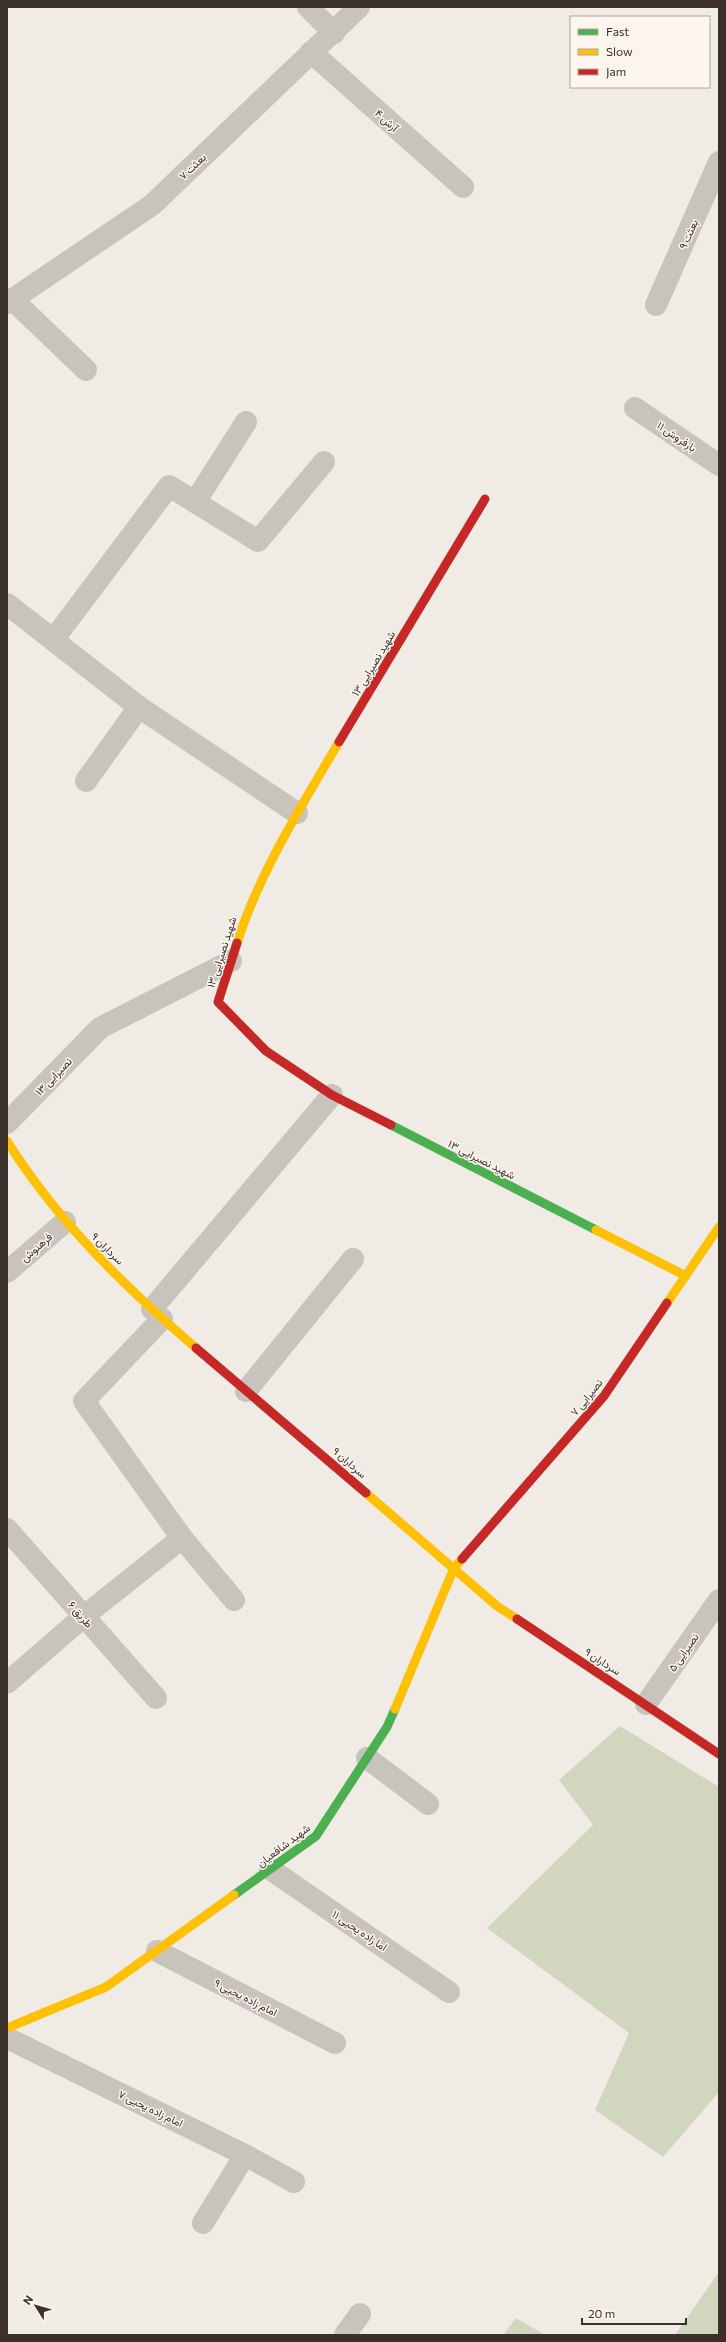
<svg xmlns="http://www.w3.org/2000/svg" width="726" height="2342" font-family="Commissioner,Vazirmatn,sans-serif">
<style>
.green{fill:#d1d6bf}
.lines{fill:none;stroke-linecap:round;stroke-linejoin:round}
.street{stroke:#c9c3be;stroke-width:22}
.fast{stroke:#4caf50;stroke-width:9}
.slow{stroke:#ffc107;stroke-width:9}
.jam{stroke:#c62828;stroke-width:9}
.labels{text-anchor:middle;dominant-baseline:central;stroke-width:3;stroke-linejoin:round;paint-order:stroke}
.street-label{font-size:11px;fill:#3b302b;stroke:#fbf5ee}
</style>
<rect width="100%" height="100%" fill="#f0ebe5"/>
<g class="green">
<polygon points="620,1726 719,1787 719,2092 663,2157 595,2110 629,2033 487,1928 593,1825 559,1780"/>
<polygon points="719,2272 719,2335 675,2335"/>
<polygon points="516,2318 545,2335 503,2335"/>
</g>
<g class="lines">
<g class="street">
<polyline points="308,7 334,33"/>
<polyline points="311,52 463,187"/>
<polyline points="12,299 86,370"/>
<polyline points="7,303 152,205 359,7"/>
<polyline points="656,305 719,162"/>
<polyline points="635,408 719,465"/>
<polyline points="195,502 246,422"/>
<polyline points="7,604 139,707 297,813"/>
<polyline points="53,640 169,486 258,541 324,462"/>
<polyline points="86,781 139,707"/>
<polyline points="7,1123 100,1028 231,961"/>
<polyline points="7,1272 65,1222"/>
<polyline points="152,1309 332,1095"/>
<polyline points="162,1319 84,1401 182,1538 234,1600"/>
<polyline points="246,1391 353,1259"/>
<polyline points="7,1529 156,1698"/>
<polyline points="7,1683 83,1617 182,1538"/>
<polyline points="646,1704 719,1600"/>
<polyline points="367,1758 428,1804"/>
<polyline points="270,1869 449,1992"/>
<polyline points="157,1951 335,2043"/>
<polyline points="7,2038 245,2155 294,2182"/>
<polyline points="203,2223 245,2155"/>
<polyline points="345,2335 360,2314"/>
</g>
<g class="fast">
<polyline points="391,1125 596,1230"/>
<polyline points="234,1895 316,1836 387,1727 395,1709"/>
</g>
<g class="slow">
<path d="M 237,943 C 259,873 302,805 339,742"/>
<path d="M 7,1141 C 57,1221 125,1287 196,1348"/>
<polyline points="596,1230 686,1276"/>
<polyline points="667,1303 719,1227"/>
<polyline points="366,1493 497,1606 517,1619"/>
<polyline points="395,1709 454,1568 462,1559"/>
<polyline points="7,2028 106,1987 234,1895"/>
</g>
<g class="jam">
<polyline points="339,742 485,499"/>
<polyline points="237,943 218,1002 266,1051 332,1095 391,1125"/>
<polyline points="196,1348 366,1493"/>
<polyline points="462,1559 604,1396 667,1303"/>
<polyline points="517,1619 719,1754"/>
</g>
</g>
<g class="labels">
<g class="street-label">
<text transform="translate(387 120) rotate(42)">آرش ۴</text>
<text transform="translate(192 166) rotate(-44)">بعثت ۷</text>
<text transform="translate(688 234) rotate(-66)">بعثت ۹</text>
<text transform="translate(677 436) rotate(34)">بارفروش ۱۱</text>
<text transform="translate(373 663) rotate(-59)">شهید نصیرایی ۱۳</text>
<text transform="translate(221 952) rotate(-72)">شهید نصیرایی ۱۳</text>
<text transform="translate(53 1076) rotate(-46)">نصیرایی ۱۳</text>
<text transform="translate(482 1159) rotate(27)">شهید نصیرایی ۱۳</text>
<text transform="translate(36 1247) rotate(-41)">فرهنوش</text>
<text transform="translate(108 1248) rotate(45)">سرداران ۹</text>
<text transform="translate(586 1397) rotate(-51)">نصیرایی ۷</text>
<text transform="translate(350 1462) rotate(41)">سرداران ۹</text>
<text transform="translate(81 1614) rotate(49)">طریق ۶</text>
<text transform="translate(683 1652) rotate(-55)">نصیرایی ۵</text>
<text transform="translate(603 1661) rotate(33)">سرداران ۹</text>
<text transform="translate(283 1845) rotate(-37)">شهید شافعیان</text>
<text transform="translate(360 1930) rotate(34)">اما زاده یحیی ۱۱</text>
<text transform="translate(246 1997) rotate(27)">امام زاده یحیی ۹</text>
<text transform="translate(151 2108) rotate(26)">امام زاده یحیی ۷</text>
</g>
</g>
<rect width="726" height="2342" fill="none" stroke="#3b302b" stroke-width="16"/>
<rect x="570" y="16" width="140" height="72" fill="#fbf5ee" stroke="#aea6a0"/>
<rect x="578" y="29" width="20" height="6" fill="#4caf50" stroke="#aea6a0"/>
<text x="606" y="36" font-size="12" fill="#3b302b">Fast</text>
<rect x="578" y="49" width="20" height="6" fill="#ffc107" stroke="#aea6a0"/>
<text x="606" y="56" font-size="12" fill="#3b302b">Slow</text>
<rect x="578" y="69" width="20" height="6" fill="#c62828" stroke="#aea6a0"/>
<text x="606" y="76" font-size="12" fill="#3b302b">Jam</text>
<g transform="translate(36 2306) rotate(307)" stroke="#fbf5ee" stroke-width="3" paint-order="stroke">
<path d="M0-3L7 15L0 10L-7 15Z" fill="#3b302b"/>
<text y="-6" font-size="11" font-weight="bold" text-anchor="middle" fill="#3b302b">N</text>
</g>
<path d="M582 2318v6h104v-6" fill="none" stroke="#3b302b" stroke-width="2"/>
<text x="588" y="2318" font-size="12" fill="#3b302b" stroke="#fbf5ee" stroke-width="3" paint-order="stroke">20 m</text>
</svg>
